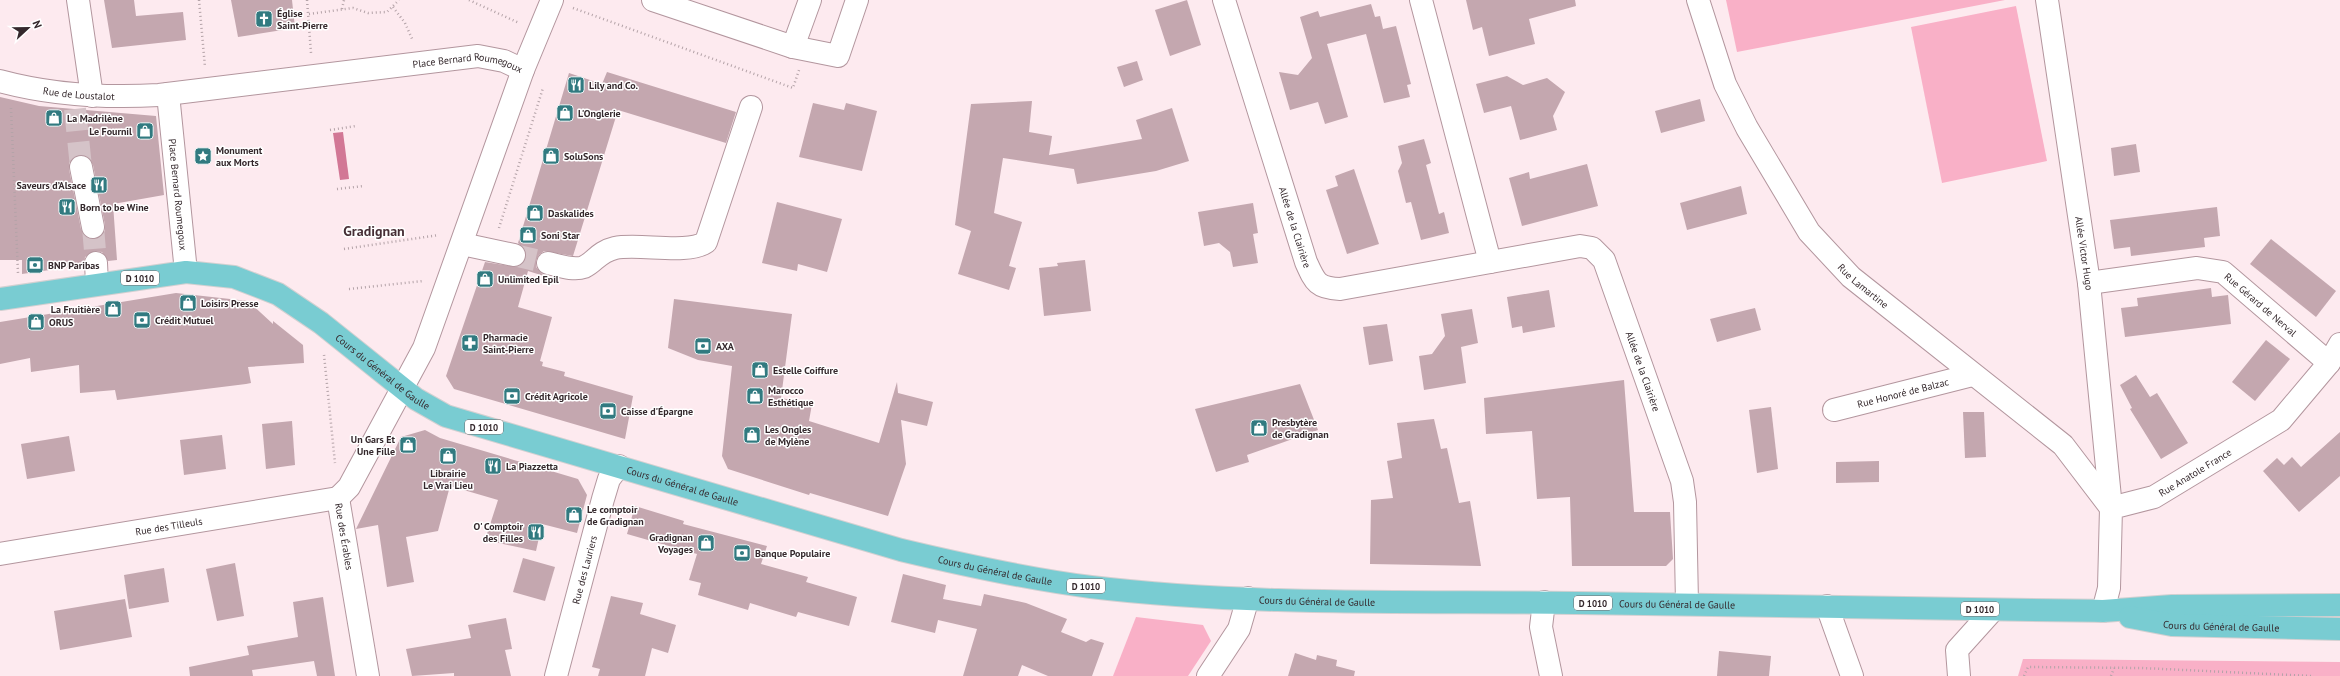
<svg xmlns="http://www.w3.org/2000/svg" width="2340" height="676" font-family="'PT Sans',sans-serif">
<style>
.green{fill:#f9b0c7}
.water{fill:#d27795}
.building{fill:#c4a7af;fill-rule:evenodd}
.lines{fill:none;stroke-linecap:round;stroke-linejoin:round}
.minor-tunnel{stroke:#d5c3c8;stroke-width:22;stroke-dasharray:22 11;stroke-linecap:butt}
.minor-casing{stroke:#b3969e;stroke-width:24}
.major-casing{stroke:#d2d0d1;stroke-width:24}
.path{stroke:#b4a3a8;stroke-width:2.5;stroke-dasharray:1 3;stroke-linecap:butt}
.minor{stroke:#fff;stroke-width:22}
.major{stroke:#79ccd2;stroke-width:22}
.labels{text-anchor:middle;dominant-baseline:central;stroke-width:3;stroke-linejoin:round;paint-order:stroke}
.shield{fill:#fff;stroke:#71686b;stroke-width:1}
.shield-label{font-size:9px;font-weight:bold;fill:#34282c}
.poi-label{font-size:10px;font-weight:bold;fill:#34282c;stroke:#fff;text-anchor:start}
.street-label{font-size:10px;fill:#34282c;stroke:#fff}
.district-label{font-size:14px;font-weight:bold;fill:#462e35;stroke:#fff}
</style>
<rect width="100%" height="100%" fill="#fdeaef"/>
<g class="green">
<polygon points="1726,0 2005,0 1737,52"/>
<polygon points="2016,6 2047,161 1942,183 1911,27"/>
<polygon points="1136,617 1203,625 1211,641 1188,676 1113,676"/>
<polygon points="2023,659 2340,662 2340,676 2018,676"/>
</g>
<polygon class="water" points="343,132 349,179 340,180 333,133"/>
<g class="building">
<polygon points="104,0 134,0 136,16 183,12 186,40 112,48"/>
<polygon points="231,0 292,0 295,28 238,37"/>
<polygon points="1187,0 1201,45 1170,56 1155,10"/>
<polygon points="1466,0 1575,0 1576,6 1529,19 1535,44 1489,56 1482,27 1473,30"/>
<polygon points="1371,4 1375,17 1380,16 1383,29 1396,26 1411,84 1407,85 1410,97 1384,103 1366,34 1327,44 1348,117 1325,124 1318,102 1290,110 1279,72 1298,75 1312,58 1300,17 1318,11 1320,17"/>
<polygon points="1137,61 1143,80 1124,87 1117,67"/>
<polygon points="607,72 736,112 726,143 618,110 573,256 544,251 539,255 536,261 536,267 544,276 528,271 518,307 552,317 540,361 543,362 542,366 565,372 564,376 633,396 625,439 454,389 446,376 485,262 517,267 523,264 526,258 526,251 518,243 569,73 602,84"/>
<polygon points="1507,76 1523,85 1547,78 1565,92 1553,116 1557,130 1520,140 1511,106 1484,113 1476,84"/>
<path d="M 0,97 L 39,106 L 156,116 L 164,195 L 113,204 L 117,260 L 108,261 L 102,252 L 95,251 L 85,257 L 84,265 L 22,274 L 22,260 L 0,260 ZM 78,155 L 85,155 L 93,165 L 105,225 L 105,231 L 96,239 L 89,239 L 81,229 L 69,169 L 69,163 Z"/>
<polygon points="1700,99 1705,121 1661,133 1655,111"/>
<polygon points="1032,101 1029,132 1052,136 1049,155 1142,139 1136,120 1172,108 1189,161 1156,171 1077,184 1074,169 1003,158 994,213 1022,222 1009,266 1016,268 1009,290 958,274 971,231 955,225 971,104"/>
<polygon points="813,103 844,110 846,103 877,111 862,171 799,157"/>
<polygon points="1424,139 1431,163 1426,165 1431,184 1439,214 1444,212 1449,233 1421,240 1411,202 1406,203 1398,171 1402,163 1398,146"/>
<polygon points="2136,144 2140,172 2114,176 2111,148"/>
<polygon points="1587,164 1598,206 1522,226 1509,178 1529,172 1530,179"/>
<polygon points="1354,169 1379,244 1347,254 1326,190 1338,186 1335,176"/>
<polygon points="1741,186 1747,214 1687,230 1680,203"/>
<polygon points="777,202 842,219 827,272 798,264 797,271 762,263"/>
<polygon points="1253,203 1258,233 1253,234 1258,263 1233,267 1230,252 1219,243 1204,246 1198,212"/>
<polygon points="2217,207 2220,236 2204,238 2205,247 2131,256 2130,247 2114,249 2110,220"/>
<polygon points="2271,239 2336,291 2316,317 2250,264"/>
<polygon points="1085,260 1091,311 1044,316 1039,268 1058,266 1057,263"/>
<polygon points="2211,288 2212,297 2228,295 2231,324 2125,337 2121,308 2138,306 2137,298"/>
<polygon points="1549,290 1555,327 1523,333 1522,326 1512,328 1507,297"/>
<polygon points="176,293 248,301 273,324 273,321 303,345 304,363 248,367 251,383 246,384 117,400 115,390 80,393 79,365 31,372 30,358 0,364 0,322"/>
<polygon points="674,299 792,314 781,398 812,404 809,421 879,443 897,382 898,393 933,402 927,426 901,420 906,464 888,516 810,493 809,495 728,469 722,456 732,366 698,360 668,348"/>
<polygon points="1755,308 1761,330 1717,342 1710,319"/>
<polygon points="1472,309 1478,343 1461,347 1466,383 1424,390 1419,356 1432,354 1445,336 1441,314"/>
<polygon points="1387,324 1393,361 1369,365 1363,327"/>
<polygon points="2266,340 2290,359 2255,401 2232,382"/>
<polygon points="2136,375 2150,397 2157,393 2188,443 2161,459 2130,409 2132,408 2120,385"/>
<polygon points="1624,380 1634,512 1670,512 1673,559 1666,566 1572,566 1570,497 1537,499 1532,431 1486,434 1484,398"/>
<polygon points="1300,384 1318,430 1247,455 1249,462 1216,472 1195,409"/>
<polygon points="1771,407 1778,469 1757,473 1749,410"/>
<polygon points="1963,412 1984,412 1986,457 1965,458"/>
<polygon points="1434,419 1441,449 1447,448 1459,503 1470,501 1481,566 1370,564 1371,500 1393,498 1387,461 1402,458 1397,423"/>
<polygon points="292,421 295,465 266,469 262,424"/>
<polygon points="425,430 440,438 578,479 587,495 577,533 542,524 536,551 485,540 498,500 450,486 438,531 406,537 414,582 387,587 378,525 356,529 401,437"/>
<polygon points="2340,432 2340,476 2299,512 2263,471 2277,458 2284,465 2292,457 2301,467"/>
<polygon points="222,435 226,469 184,475 180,440"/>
<polygon points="69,436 75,471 27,479 21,444"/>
<polygon points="1879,461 1879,482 1836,483 1836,462"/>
<polygon points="635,506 684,521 683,524 767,546 761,564 808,577 806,582 857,597 849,626 798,612 796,617 750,603 748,610 698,595 701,583 689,580 697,554 627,534"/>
<polygon points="523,558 555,567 545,601 513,592"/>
<polygon points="235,563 244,616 217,621 206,569"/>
<polygon points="164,568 169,602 129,609 124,575"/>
<polygon points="903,574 946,585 943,599 981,606 984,594 1026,603 1067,619 1061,632 1086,642 1091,639 1104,643 1092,676 1048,676 1022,665 1018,676 963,676 977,629 938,620 935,633 891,622"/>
<polygon points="611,596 643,603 640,614 676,625 668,653 652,648 645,676 598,676 600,669 592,667"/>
<polygon points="323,597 335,676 317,676 314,661 252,670 253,676 190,676 189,667 249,655 247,646 298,637 293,602"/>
<polygon points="125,599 132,637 60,650 54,611"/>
<polygon points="506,618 512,649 505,650 511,676 454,676 454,673 412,676 406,649 471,638 468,625"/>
<polygon points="1719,651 1771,656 1769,676 1717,676"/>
<polygon points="1295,653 1316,660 1317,655 1337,660 1336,666 1355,671 1354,676 1288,676"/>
</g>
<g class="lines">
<g class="minor-tunnel">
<polyline points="75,109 81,167"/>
<polyline points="93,227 96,263"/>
<polyline points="514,255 548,263"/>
</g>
<defs>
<g id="minor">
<polyline points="78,0 92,96"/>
<polyline points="653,0 793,47 810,0"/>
<path id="s1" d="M 1224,0 L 1306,262 C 1315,282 1317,288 1340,289 L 1580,246 L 1592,248 L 1604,260 L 1682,481 L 1685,502 L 1687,603"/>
<polyline points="1421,0 1490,262"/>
<path id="s2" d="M 1698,0 L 1725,84 L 1747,128 L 1809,232 L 1851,277 L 2063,445 L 2111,508"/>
<path id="s3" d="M 2047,0 L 2089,283 L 2111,508"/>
<polyline points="793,47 838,56 857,0"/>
<path id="s4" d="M 0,81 C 52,95 106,98 159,95 L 478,56 L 504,61 L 523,70"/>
<path id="s5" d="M 168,94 L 186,272"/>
<polyline points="81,167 93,227"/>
<polyline points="462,244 514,255"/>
<polyline points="96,263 97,284"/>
<path d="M 548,263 C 558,265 573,271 584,267 C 595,262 598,252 615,248 C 639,243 688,255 706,242 L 751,107"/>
<path id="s6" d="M 2089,283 L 2197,268 L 2223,272 L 2329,363"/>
<path id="s7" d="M 1834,410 L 1972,375"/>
<polyline points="338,498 349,487 424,348 523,70 552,0"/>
<path id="s8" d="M 338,498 L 368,676"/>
<path id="s9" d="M 0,554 L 338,498"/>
<polyline points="1544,602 1541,627 1551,676"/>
<polyline points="1827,606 1852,676"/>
<path id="s10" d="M 2103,611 L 2109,588 L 2111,508 L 2154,497 L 2281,420 L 2329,363 L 2340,344"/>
<path id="s11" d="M 556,676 L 603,499 L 609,479 L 619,466"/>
<polyline points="1208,676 1239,629 1248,598"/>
<polyline points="1959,676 1957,650 1993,610"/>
</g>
<g id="major">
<path id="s12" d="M 0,299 L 186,272 L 234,277 L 278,294 L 321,323 L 416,399 L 446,416 L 901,550 C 964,565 1027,579 1091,587 C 1251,606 1414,601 1576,603 C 1751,604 1927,608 2103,611 L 2172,606 L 2340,605"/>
<path id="s13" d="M 2130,617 L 2172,625 L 2340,629"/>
</g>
</defs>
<use href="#minor" class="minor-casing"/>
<use href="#major" class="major-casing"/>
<g class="path">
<polyline points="199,0 205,67"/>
<polyline points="307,0 311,53"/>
<polyline points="469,0 519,23"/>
<polyline points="393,7 405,23 413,41"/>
<polyline points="573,8 793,88 799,70"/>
<polyline points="342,9 344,0"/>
<polyline points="309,14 353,8 368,13 387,12 399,0"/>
<polyline points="11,108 18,273"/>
<polyline points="330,130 356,126"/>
<polyline points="337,189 364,186"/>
<polyline points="499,228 543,88"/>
<polyline points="344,249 439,235"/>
<polyline points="349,289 423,281"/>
<polyline points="324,355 335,463"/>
<polyline points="2024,676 2028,667 2142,668 2312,676"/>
<polyline points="2111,676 2114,668"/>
</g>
<use href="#minor" class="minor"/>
<use href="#major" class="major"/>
</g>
<defs>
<symbol id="church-square" viewBox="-11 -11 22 22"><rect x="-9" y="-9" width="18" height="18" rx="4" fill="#317a80" stroke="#fff"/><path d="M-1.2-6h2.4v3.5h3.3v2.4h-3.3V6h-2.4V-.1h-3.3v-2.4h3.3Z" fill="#fff"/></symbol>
<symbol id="restaurant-square" viewBox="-11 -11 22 22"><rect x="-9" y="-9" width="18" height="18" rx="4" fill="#317a80" stroke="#fff"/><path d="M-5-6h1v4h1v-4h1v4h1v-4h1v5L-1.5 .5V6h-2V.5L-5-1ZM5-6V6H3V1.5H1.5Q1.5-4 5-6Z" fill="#fff"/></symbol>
<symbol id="shop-square" viewBox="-11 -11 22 22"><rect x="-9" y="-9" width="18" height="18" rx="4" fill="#317a80" stroke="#fff"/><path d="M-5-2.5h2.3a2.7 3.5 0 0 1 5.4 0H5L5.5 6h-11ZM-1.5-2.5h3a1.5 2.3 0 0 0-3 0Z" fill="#fff"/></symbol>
<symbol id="sight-square" viewBox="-11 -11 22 22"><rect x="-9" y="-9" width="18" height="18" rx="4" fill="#317a80" stroke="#fff"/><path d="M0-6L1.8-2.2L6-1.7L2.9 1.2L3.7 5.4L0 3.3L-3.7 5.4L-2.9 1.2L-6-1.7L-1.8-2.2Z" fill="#fff"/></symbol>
<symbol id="bank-square" viewBox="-11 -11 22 22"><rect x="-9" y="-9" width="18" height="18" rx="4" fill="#317a80" stroke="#fff"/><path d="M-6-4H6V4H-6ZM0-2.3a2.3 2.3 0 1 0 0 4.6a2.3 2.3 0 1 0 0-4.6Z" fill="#fff"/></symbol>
<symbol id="pharmacy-square" viewBox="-11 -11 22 22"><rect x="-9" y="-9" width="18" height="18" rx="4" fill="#317a80" stroke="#fff"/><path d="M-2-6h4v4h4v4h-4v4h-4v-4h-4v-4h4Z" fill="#fff"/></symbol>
</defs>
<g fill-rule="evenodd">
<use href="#church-square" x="254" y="9" width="20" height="20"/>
<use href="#restaurant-square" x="566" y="75" width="20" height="20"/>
<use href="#shop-square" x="555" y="103" width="20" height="20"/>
<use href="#shop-square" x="44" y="108" width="20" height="20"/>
<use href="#shop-square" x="135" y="121" width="20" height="20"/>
<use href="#sight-square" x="193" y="146" width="20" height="20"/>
<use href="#shop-square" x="541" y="146" width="20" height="20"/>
<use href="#restaurant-square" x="89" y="175" width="20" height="20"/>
<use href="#restaurant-square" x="57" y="197" width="20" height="20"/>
<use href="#shop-square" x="525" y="203" width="20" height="20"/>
<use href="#shop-square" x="518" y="225" width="20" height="20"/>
<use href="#bank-square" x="25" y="255" width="20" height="20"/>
<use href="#shop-square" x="475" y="269" width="20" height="20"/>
<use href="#shop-square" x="178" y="293" width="20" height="20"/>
<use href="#shop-square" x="103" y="299" width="20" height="20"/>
<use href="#bank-square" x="132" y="310" width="20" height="20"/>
<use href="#shop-square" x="26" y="312" width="20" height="20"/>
<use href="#pharmacy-square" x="460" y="333" width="20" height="20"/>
<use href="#bank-square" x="693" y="336" width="20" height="20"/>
<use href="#shop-square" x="750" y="360" width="20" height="20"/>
<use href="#bank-square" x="502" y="386" width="20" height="20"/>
<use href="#shop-square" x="745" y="386" width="20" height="20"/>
<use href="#bank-square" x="598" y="401" width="20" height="20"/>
<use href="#shop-square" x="1249" y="418" width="20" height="20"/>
<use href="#shop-square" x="742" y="425" width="20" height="20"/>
<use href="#shop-square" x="398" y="435" width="20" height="20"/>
<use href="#shop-square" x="438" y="446" width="20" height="20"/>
<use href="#restaurant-square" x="483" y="456" width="20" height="20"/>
<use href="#shop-square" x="564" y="505" width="20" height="20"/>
<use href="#restaurant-square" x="526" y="522" width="20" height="20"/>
<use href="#shop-square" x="696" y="533" width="20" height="20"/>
<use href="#bank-square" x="732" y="543" width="20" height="20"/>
</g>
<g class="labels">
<g class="shield">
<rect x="121" y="271" width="38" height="14" rx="3"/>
<rect x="465" y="420" width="38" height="14" rx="3"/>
<rect x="1067" y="579" width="38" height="14" rx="3"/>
<rect x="1574" y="596" width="38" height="14" rx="3"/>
<rect x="1961" y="602" width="38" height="14" rx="3"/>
</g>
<g class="shield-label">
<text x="140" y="278">D 1010</text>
<text x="484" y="427">D 1010</text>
<text x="1086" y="586">D 1010</text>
<text x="1593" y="603">D 1010</text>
<text x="1980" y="609">D 1010</text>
</g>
<g class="poi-label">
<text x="277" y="13">Église<tspan x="277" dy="12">Saint-Pierre</tspan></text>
<text x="589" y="85">Lily and Co.</text>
<text x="578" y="113">L'Onglerie</text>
<text x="67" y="118">La Madrilène</text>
<text x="132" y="131" text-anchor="end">Le Fournil</text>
<text x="216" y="150">Monument<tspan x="216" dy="12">aux Morts</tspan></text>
<text x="564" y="156">SoluSons</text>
<text x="86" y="185" text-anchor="end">Saveurs d’Alsace</text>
<text x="80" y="207">Born to be Wine</text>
<text x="548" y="213">Daskalides</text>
<text x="541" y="235">Soni Star</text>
<text x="48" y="265">BNP Paribas</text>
<text x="498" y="279">Unlimited Epil</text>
<text x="201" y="303">Loisirs Presse</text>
<text x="100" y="309" text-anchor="end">La Fruitière</text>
<text x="155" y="320">Crédit Mutuel</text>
<text x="49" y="322">ORUS</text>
<text x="483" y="337">Pharmacie<tspan x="483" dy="12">Saint-Pierre</tspan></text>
<text x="716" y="346">AXA</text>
<text x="773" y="370">Estelle Coiffure</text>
<text x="768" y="390">Marocco<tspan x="768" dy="12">Esthétique</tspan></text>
<text x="525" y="396">Crédit Agricole</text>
<text x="621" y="411">Caisse d'Épargne</text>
<text x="1272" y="422">Presbytère<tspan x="1272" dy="12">de Gradignan</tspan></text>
<text x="765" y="429">Les Ongles<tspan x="765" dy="12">de Mylène</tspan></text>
<text x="395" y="439" text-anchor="end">Un Gars Et<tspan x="395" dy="12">Une Fille</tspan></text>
<text x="506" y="466">La Piazzetta</text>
<text x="448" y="473" text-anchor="middle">Librairie<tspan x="448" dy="12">Le Vrai Lieu</tspan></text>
<text x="587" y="509">Le comptoir<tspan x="587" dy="12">de Gradignan</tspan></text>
<text x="523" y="526" text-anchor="end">O' Comptoir<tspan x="523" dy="12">des Filles</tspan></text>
<text x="693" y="537" text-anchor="end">Gradignan<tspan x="693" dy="12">Voyages</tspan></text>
<text x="755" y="553">Banque Populaire</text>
</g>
<g class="street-label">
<text stroke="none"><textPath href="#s4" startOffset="472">Place Bernard Roumegoux</textPath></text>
<text stroke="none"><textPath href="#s4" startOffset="80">Rue de Loustalot</textPath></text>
<text stroke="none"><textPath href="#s5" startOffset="101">Place Bernard Roumegoux</textPath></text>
<text stroke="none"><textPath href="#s1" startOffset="238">Allée de la Clairière</textPath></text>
<text stroke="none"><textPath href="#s3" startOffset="256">Allée Victor Hugo</textPath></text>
<text stroke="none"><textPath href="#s2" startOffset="335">Rue Lamartine</textPath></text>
<text stroke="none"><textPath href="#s6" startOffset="185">Rue Gérard de Nerval</textPath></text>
<text stroke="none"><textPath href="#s12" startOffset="414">Cours du Général de Gaulle</textPath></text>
<text stroke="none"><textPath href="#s1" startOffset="713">Allée de la Clairière</textPath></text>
<text stroke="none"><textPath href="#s7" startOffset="71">Rue Honoré de Balzac</textPath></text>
<text stroke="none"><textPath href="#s10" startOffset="196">Rue Anatole France</textPath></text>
<text stroke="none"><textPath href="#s12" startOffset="738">Cours du Général de Gaulle</textPath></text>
<text stroke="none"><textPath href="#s9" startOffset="171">Rue des Tilleuls</textPath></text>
<text stroke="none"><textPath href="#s8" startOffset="39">Rue des Érables</textPath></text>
<text stroke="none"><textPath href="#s11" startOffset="110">Rue des Lauriers</textPath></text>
<text stroke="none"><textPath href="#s12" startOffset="1062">Cours du Général de Gaulle</textPath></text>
<text stroke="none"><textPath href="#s12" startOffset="1386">Cours du Général de Gaulle</textPath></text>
<text stroke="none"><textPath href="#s12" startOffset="1746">Cours du Général de Gaulle</textPath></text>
<text stroke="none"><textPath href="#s13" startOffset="92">Cours du Général de Gaulle</textPath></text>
</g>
<g class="district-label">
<text x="374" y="231">Gradignan</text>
</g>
</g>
<g transform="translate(28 28) rotate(68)" stroke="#ffffff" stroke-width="3" paint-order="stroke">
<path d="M0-3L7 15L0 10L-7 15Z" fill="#34282c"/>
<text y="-6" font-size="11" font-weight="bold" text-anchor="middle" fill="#34282c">N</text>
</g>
</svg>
